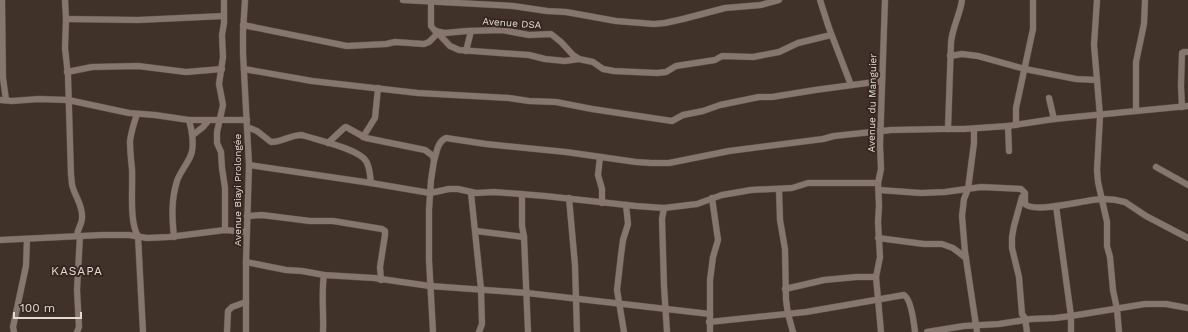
<svg xmlns="http://www.w3.org/2000/svg" width="1188" height="332" font-family="'Work Sans',sans-serif">
<style>
.lines{fill:none;stroke-linecap:round;stroke-linejoin:round}
.minor-casing{stroke:#5b4f49;stroke-width:7}
.minor{stroke:#86766d;stroke-width:6}
.labels{text-anchor:middle;dominant-baseline:central;stroke-width:4;stroke-linejoin:round;paint-order:stroke}
.street-label{font-size:10px;fill:#e4dad5;stroke:#352720}
.quarter-label{font-size:12px;letter-spacing:1px;fill:#e4dad5;stroke:#352720}
</style>
<rect width="100%" height="100%" fill="#403129"/>
<g class="lines">
<defs>
<g id="minor">
<polyline points="2,0 3,78 6,100"/>
<path d="M 65,0 L 66,19 L 65,48 L 68,76 L 71,175 C 72,179 71,184 73,188 C 76,198 83,206 82,218 C 82,224 77,230 77,236"/>
<polyline points="224,0 224,23 222,35 223,57 219,84 223,105 217,132 217,143 221,152 222,168 225,188 225,230"/>
<polyline points="245,0 243,32 243,53 249,165 246,262 246,332"/>
<polyline points="403,0 513,6 547,11 566,12 616,21 654,24 665,23 683,19 725,8 761,5 779,0"/>
<polyline points="820,0 829,28 851,85"/>
<polyline points="431,1 431,26 435,31 445,33 467,31 502,30 529,35 551,34 561,42 573,55 579,59 593,62 603,69 614,71 657,73 666,72 676,66 715,60 722,56 753,57 779,52 798,43 831,35"/>
<polyline points="66,19 138,20 224,16"/>
<polyline points="243,25 347,46 386,44 395,42 424,44 429,42 438,33"/>
<polyline points="436,31 450,46 459,50 529,55 545,59 565,61 579,59"/>
<polyline points="466,51 471,31"/>
<polyline points="950,56 962,54 978,56 1025,69 1076,79 1097,80 1100,116 1097,170 1098,182 1107,222 1107,246 1110,257 1113,290 1117,309 1119,332"/>
<polyline points="244,69 312,81 418,93 509,98 529,101 556,102 592,109 672,121 683,115 703,111 720,105 759,97 772,97 815,90 882,81"/>
<polyline points="67,72 92,67 138,66 186,72 222,69"/>
<polyline points="1097,80 1094,45 1097,0"/>
<polyline points="1049,98 1054,119"/>
<polyline points="0,100 12,101 39,99 68,100 129,113 155,115 189,120 247,120"/>
<polyline points="1182,107 1181,86 1182,53 1184,52 1188,52"/>
<polyline points="1136,111 1136,62 1144,24 1145,0"/>
<path d="M 137,114 C 134,123 131,132 130,141 C 130,150 131,160 132,169 C 133,186 129,222 138,236 L 143,332"/>
<polyline points="1016,125 1016,108 1033,29 1033,0"/>
<polyline points="1008,126 1009,151"/>
<path d="M 247,127 L 257,131 L 271,142 C 282,142 290,135 302,135 C 317,140 359,149 366,161 C 370,167 370,176 371,183 L 430,193 L 449,189 L 458,189 L 476,193 L 494,192 L 545,196 L 636,206 L 664,208 L 697,204 L 722,195 L 751,190 L 792,188 L 808,183 L 878,183"/>
<path d="M 948,129 L 951,43 C 952,28 960,15 962,0"/>
<polyline points="974,129 974,143 968,189 964,199 962,216 965,252 977,332"/>
<polyline points="193,135 203,127 208,121"/>
<polyline points="363,137 375,118 378,88"/>
<polyline points="328,143 344,128 346,127 366,138 425,150 433,156 434,161 431,180 429,210 429,260 433,332"/>
<polyline points="600,157 598,175 602,189 602,203"/>
<path d="M 434,161 C 437,152 437,142 446,138 L 486,144 L 566,152 L 636,162 L 651,163 L 669,163 L 729,151 L 823,139 L 834,136 L 891,130 L 941,129 L 964,129 L 1008,126 L 1054,119 L 1188,106"/>
<polyline points="249,165 371,183"/>
<polyline points="1156,167 1188,185"/>
<polyline points="779,189 780,220 785,249 786,300 788,314 793,332"/>
<path d="M 879,190 L 921,193 L 945,192 L 981,187 L 1021,189 L 1025,193 L 1025,204 C 1035,214 1087,199 1103,199 C 1109,199 1118,200 1125,202 L 1146,216 L 1188,238"/>
<polyline points="471,193 481,289 482,324 479,332"/>
<polyline points="522,194 522,226 524,237 528,332"/>
<polyline points="1022,197 1014,226 1012,237 1012,248 1019,277 1022,314 1025,318 1027,332"/>
<polyline points="569,198 575,265 577,332"/>
<polyline points="1056,206 1071,316 1145,304 1166,304 1188,308"/>
<polyline points="664,208 662,219 664,286 667,332"/>
<polyline points="247,216 262,215 310,221 333,221 382,229 385,231 385,235 380,267 381,280"/>
<polyline points="476,231 524,237"/>
<path d="M 174,237 C 172,218 171,200 177,181 C 179,174 187,164 190,157 C 195,148 192,130 189,120"/>
<polyline points="878,238 924,244 942,244 953,248 966,258"/>
<polyline points="0,240 102,235 129,235 147,238 169,237 225,230 247,232"/>
<polyline points="246,262 286,270 302,271 324,275 374,278 430,286 527,293 710,314"/>
<polyline points="876,277 880,257 878,222 879,206 878,183 881,169 880,145 885,0"/>
<polyline points="785,289 824,280 856,277 876,277 881,332"/>
<path d="M 709,322 L 806,312 L 904,295 C 911,299 914,323 915,332"/>
<polyline points="14,332 13,327 26,266 27,239"/>
<polyline points="77,332 79,327 77,290 80,236"/>
<polyline points="227,332 228,311 232,307 246,302"/>
<path d="M 323,332 C 324,313 321,294 324,275"/>
<polyline points="624,332 617,290 621,255 623,240 628,224 626,205"/>
<polyline points="710,332 710,280 713,257 718,240 712,198"/>
<polyline points="927,332 964,326 999,324 1031,319 1055,318 1071,316 1071,332"/>
</g>
</defs>
<use href="#minor" class="minor-casing"/>
<use href="#minor" class="minor"/>
</g>
<g class="labels">
<g class="street-label">
<text transform="translate(512 23) rotate(4)">Avenue DSA</text>
<text transform="translate(872 103) rotate(-89)">Avenue du Manguier</text>
<text transform="translate(237 190) rotate(-90)">Avenue Biayi Prolongée</text>
</g>
<g class="quarter-label">
<text x="77" y="271">KASAPA</text>
</g>
</g>
<path d="M14 312v6h67v-6" fill="none" stroke="#e4dad5" stroke-width="2"/>
<text x="20" y="312" font-size="12" fill="#e4dad5" stroke="#352720" stroke-width="3" paint-order="stroke">100 m</text>
</svg>
